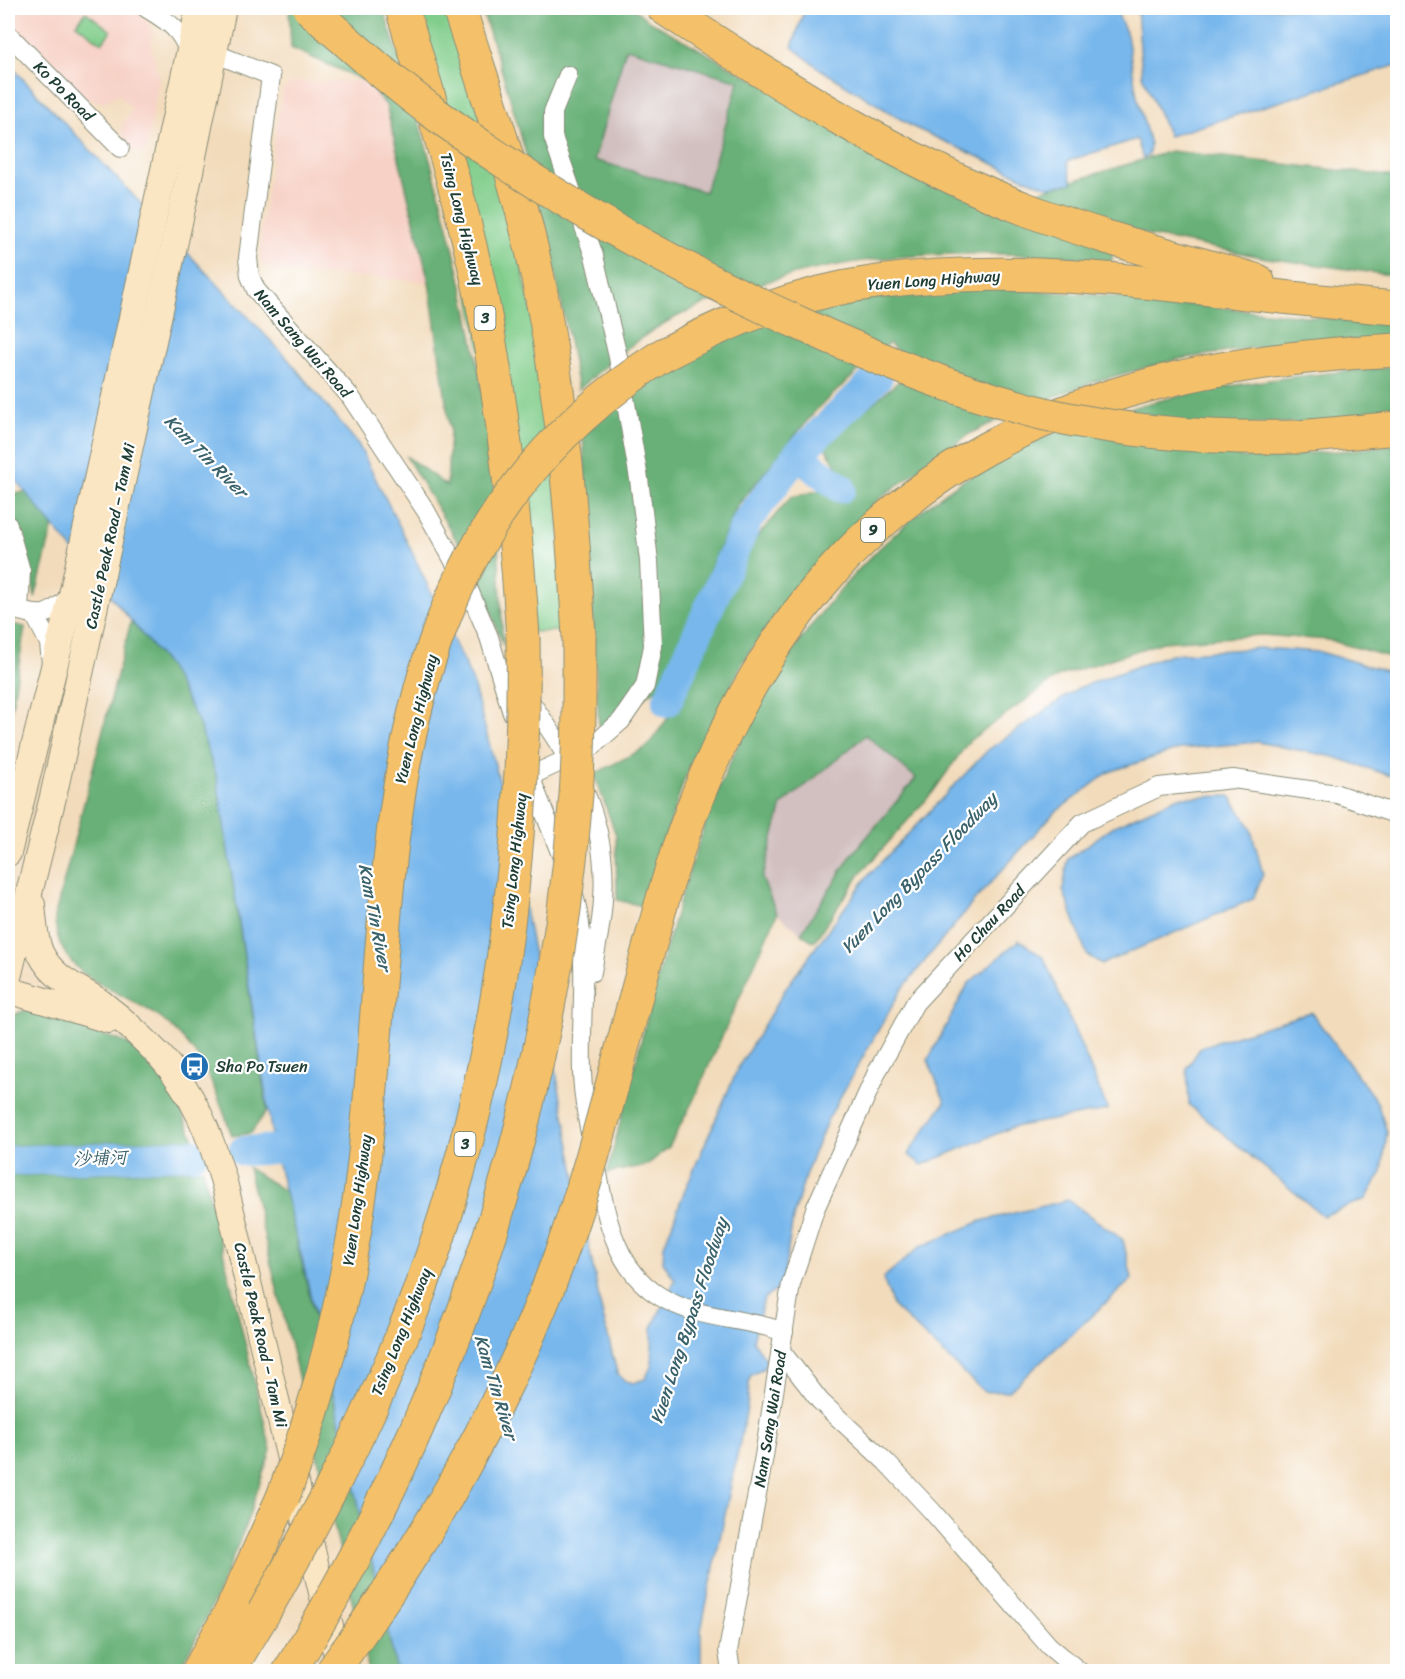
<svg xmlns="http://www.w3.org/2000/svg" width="1405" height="1679" font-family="Sriracha,'LXGW WenKai TC',sans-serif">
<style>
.built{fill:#f7d1c6}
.industrial{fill:#d2bfbf}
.green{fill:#81cd8b;stroke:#508560;stroke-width:1.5}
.forest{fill:#68b077;stroke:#447656;stroke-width:1.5;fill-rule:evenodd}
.water{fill:#78b7ec;stroke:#4c7a90;stroke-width:1.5}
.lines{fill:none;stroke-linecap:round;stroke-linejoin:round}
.river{stroke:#78b7ec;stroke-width:30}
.street-casing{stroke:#888c78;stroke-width:20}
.secondary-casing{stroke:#888c78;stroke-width:28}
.highway-casing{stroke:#888c78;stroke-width:35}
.street{stroke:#fff;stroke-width:18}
.secondary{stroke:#fbe6c3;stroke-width:26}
.highway{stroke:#f4c16a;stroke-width:33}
.highway-bridge-casing{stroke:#888c78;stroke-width:35;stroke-linecap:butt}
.highway-bridge{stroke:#f4c16a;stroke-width:33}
.labels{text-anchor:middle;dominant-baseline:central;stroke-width:4.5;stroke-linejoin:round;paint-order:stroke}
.shield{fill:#fff;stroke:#627771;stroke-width:1.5}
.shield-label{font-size:15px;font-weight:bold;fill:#1f3d34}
.street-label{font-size:16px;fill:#1f3d34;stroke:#fff}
.poi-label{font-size:16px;fill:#1f3d34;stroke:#fff;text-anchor:start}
.water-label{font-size:18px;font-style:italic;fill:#3a626b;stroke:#fff}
</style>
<rect width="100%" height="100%" fill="#fff"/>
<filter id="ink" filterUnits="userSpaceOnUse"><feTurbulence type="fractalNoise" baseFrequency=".0167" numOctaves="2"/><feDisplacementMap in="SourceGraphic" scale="12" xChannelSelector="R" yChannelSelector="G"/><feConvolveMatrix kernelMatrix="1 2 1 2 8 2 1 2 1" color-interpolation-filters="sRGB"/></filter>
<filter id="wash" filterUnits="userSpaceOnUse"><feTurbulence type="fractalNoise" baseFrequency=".008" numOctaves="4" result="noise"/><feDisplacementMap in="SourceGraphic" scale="24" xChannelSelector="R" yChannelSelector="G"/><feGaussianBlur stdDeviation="1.35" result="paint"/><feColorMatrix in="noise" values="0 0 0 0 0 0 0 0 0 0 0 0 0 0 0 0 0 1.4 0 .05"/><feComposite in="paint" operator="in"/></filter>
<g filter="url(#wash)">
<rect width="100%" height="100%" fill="#f2dbbb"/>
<g class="built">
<polygon points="8,8 129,8 149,22 153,33 151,45 159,79 148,141 144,154 131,148 123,136 121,126 133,109 118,94 105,102 85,99 8,21"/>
<polygon points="365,81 386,105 429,282 277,271 260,262 261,232 282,90 292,82"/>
</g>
<g class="industrial">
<polygon points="626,48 738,80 705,192 594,160"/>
<polygon points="867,735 916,778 851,856 801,933 774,912 762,878 782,805"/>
</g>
<g class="green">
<path d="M 416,8 L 447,8 C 488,144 536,290 552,431 C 560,497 559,565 562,631 L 533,632 Z"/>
<polygon points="86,12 111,31 102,43 76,24"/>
</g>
<g class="forest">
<path d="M 289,8 L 383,8 C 430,150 472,297 490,447 C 498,513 500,580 503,646 L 479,578 L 406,456 L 447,486 L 450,430 L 429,282 L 386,105 L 365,81 L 291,48 Z"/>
<path d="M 481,8 L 633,8 L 648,20 L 743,74 L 1112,250 L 1112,261 C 962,246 819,249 680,315 C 642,333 610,362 578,390 C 555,259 524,132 481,8 ZM 626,48 L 739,81 L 705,192 L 594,160 Z"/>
<polygon points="1171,151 1397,177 1397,276 1267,258 1152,236 1030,194"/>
<polygon points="971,286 1094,295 1397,325 1397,339 1274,345 1179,359 1096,381 1028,406 971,433 881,497 801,579 744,660 684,780 643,906 617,900 616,835 594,774 647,747 675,708 750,545 791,497 826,489 840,501 852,490 823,444 915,368 889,343 816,410 737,506 661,686 599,728 583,435 643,384 716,340 796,308"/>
<path d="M 1397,367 L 1397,412 L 1336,421 L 1239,425 L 1240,458 L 1353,450 L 1397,444 L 1397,659 L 1328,640 L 1262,635 L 1163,642 L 1059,676 L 969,741 L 933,792 L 860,874 L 814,942 L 801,933 L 851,856 L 916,778 L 866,735 L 782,805 L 762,878 L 777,914 L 693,1101 L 669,1147 L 647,1165 L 607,1173 C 642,1041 674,894 727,769 C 786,631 906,493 1047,436 C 1160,391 1277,376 1397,367 Z"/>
<path d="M 26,492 L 53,526 L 35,598 C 31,575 27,551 19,529 C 13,515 8,510 8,494 Z"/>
<path d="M 131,621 L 169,667 L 198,721 L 217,778 L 267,1110 L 251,1133 L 232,1136 C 215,1087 205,1054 163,1020 C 121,987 55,981 55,915 Z"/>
<polygon points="8,623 25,627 8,730"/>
<path d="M 42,1008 L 86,1020 L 81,1029 C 96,1034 116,1037 130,1045 C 164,1063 178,1106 194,1139 L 8,1146 L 8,1023 C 14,1010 29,1010 42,1008 Z"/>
<polygon points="248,1168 285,1191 397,1671 369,1671"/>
<polygon points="203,1169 271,1450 244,1530 211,1609 179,1671 8,1671 8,1176"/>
</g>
<g class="water">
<polygon points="805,8 1115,8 1127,35 1137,96 1150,144 1149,154 1143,159 1137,139 1067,161 1072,183 1049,187 1029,180 913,127 820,69 792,47"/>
<polygon points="1137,8 1397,8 1397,65 1169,136 1142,75"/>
<polygon points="8,63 287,358 358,444 403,533 472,680 504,798 600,1304 617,1373 624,1380 633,1383 645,1379 652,1365 652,1328 675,1280 663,1262 664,1246 684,1192 738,1068 786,988 867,877 988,750 1078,688 1171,654 1260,648 1320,652 1397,674 1397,778 1334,757 1257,742 1180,749 1109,772 1053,814 974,901 902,989 864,1055 827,1121 806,1173 793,1218 782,1287 764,1298 753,1341 766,1359 765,1367 750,1376 747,1408 701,1630 701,1671 397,1671 302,1259 274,1149 217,778 198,721 169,667 8,471"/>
<polygon points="1230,796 1250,826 1263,874 1253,899 1102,964 1087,955 1063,890 1068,859 1114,826 1179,797"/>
<polygon points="1019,940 1044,958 1108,1110 1013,1127 922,1165 908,1154 945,1102 928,1060 968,984"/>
<polygon points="1311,1012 1377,1102 1387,1132 1382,1172 1366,1199 1323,1216 1189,1105 1187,1068 1201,1047"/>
<polygon points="1068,1200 1123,1240 1132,1279 1009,1391 984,1392 893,1306 883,1278 920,1247 981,1221"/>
</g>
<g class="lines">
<g class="river">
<polyline points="797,455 841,488"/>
<polyline points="667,702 748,520 797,455 878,377"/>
<polyline points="243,1151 315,1147"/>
<polyline points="8,1161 193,1154"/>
</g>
</g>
</g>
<g filter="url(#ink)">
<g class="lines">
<defs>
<g id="street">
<path d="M 146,8 C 165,20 182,29 188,52"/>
<polyline points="8,34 120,148"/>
<polyline points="214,53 271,76 248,258 250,276 256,290 350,396 426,511 466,583 489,637 512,713"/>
<polyline points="8,525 21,571 19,611"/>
<path d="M 9,609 C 43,616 43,620 71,596"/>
<polyline points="35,616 49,643 51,663"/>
<path d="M 525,694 C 572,761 609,814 603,899 C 602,924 596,948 592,972"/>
<polyline points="528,771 563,860"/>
<polyline points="530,776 589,749 621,721 645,686 653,646 649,561 639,479 618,357 594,256 553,137 553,112 568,75"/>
<path d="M 574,895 C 590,953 580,1012 582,1072 C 583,1101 589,1129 595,1158 C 605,1209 612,1268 661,1297 C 698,1320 744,1317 784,1332"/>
<polyline points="781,1351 820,1401 886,1462 931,1510 1049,1646 1080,1672"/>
<polyline points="731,1672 728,1651 764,1456 791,1284 815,1209 878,1070 915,1003 1082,823 1159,787 1233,779 1337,794 1398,815"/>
</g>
<g id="secondary">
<polyline points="8,853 74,586 199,8"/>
<path d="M 32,905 C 34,921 34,940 41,954 C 54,980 78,987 100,1002 C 121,1018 143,1038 161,1057 C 194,1093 210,1135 224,1182 L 341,1672"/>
<polyline points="8,977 53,797 187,186 223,8"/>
<polyline points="8,990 109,1020"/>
</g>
<g id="highway">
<path d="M 402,8 C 431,104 462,201 482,300 C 504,412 516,525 523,638"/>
<path d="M 459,8 C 485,89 514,171 533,255 C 561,381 572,509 579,637"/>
<path d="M 664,8 C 779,84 898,160 1028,210 C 1103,239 1181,258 1258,281"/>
<path d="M 663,355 C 730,319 801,292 877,282 C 1049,258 1225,296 1398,308"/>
<polyline points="1298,437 1398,428"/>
<path d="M 627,1030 C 651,941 673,849 711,764 C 845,460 1082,365 1398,350"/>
<polyline points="198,1672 231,1612 283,1497"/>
<polyline points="228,1672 264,1612"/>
<polyline points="289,1672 309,1639"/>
</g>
</defs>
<use href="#street" class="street-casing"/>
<use href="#secondary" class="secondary-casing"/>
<use href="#highway" class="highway-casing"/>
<use href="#street" class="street"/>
<use href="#secondary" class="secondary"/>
<use href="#highway" class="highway"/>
<defs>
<g id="highway-bridge">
<path d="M 309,8 C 352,46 394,84 441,118 C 553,199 675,267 801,324 C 880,360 961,393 1045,414 C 1129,433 1213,439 1298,437"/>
<path d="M 283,1497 C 320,1397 347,1294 361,1188 C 400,875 355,551 663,355"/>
<path d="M 264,1612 C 310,1530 355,1447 392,1360 C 490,1131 527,886 523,638"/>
<path d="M 309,1639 C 460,1381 554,1094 576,795 C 580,743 579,690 579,637"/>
<path d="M 332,1672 C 427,1542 509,1399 563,1248 C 589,1176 607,1103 627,1030"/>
</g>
</defs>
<use href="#highway-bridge" class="highway-bridge-casing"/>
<use href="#highway-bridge" class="highway-bridge"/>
</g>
</g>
<defs>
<symbol id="bus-disc" viewBox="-11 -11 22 22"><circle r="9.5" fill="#1f6fb2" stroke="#fff"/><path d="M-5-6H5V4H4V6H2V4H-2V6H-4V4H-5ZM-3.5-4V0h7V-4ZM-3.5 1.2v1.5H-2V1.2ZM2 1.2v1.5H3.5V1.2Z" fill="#fff"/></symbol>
</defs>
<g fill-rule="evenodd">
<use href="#bus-disc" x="178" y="1050" width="33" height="33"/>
</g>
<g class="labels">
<g class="shield">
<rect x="474.5" y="306" width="21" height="24" rx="4.5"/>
<rect x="861" y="518" width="24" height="24" rx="4.5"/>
<rect x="454.5" y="1132" width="21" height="24" rx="4.5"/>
</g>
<g class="shield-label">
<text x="485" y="318">3</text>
<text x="873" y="530">9</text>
<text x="465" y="1144">3</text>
</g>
<g class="street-label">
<text transform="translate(64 91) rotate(45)">Ko Po Road</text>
<text transform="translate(462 219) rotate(76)">Tsing Long Highway</text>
<text transform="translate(934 280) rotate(-4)">Yuen Long Highway</text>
<text transform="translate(303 343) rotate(49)">Nam Sang Wai Road</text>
<text transform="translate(110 536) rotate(-78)">Castle Peak Road – Tam Mi</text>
<text transform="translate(416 719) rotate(-76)">Yuen Long Highway</text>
<text transform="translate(514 861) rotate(-84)">Tsing Long Highway</text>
<text transform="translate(989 923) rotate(-47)">Ho Chau Road</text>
<text transform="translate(357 1200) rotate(-82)">Yuen Long Highway</text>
<text transform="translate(401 1332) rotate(-68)">Tsing Long Highway</text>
<text transform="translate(261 1335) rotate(77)">Castle Peak Road – Tam Mi</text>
<text transform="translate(770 1419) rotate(-81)">Nam Sang Wai Road</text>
</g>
<g class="poi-label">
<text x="216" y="1066">Sha Po Tsuen</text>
</g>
<g class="water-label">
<text transform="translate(206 456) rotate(45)">Kam Tin River</text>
<text transform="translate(919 873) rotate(-46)">Yuen Long Bypass Floodway</text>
<text transform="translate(375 917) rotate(79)">Kam Tin River</text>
<text transform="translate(100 1158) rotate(-2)">沙埔河</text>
<text transform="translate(689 1321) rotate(-72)">Yuen Long Bypass Floodway</text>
<text transform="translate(496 1387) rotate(73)">Kam Tin River</text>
</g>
</g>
<rect width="1405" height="1679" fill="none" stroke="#fff" stroke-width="30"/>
</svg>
